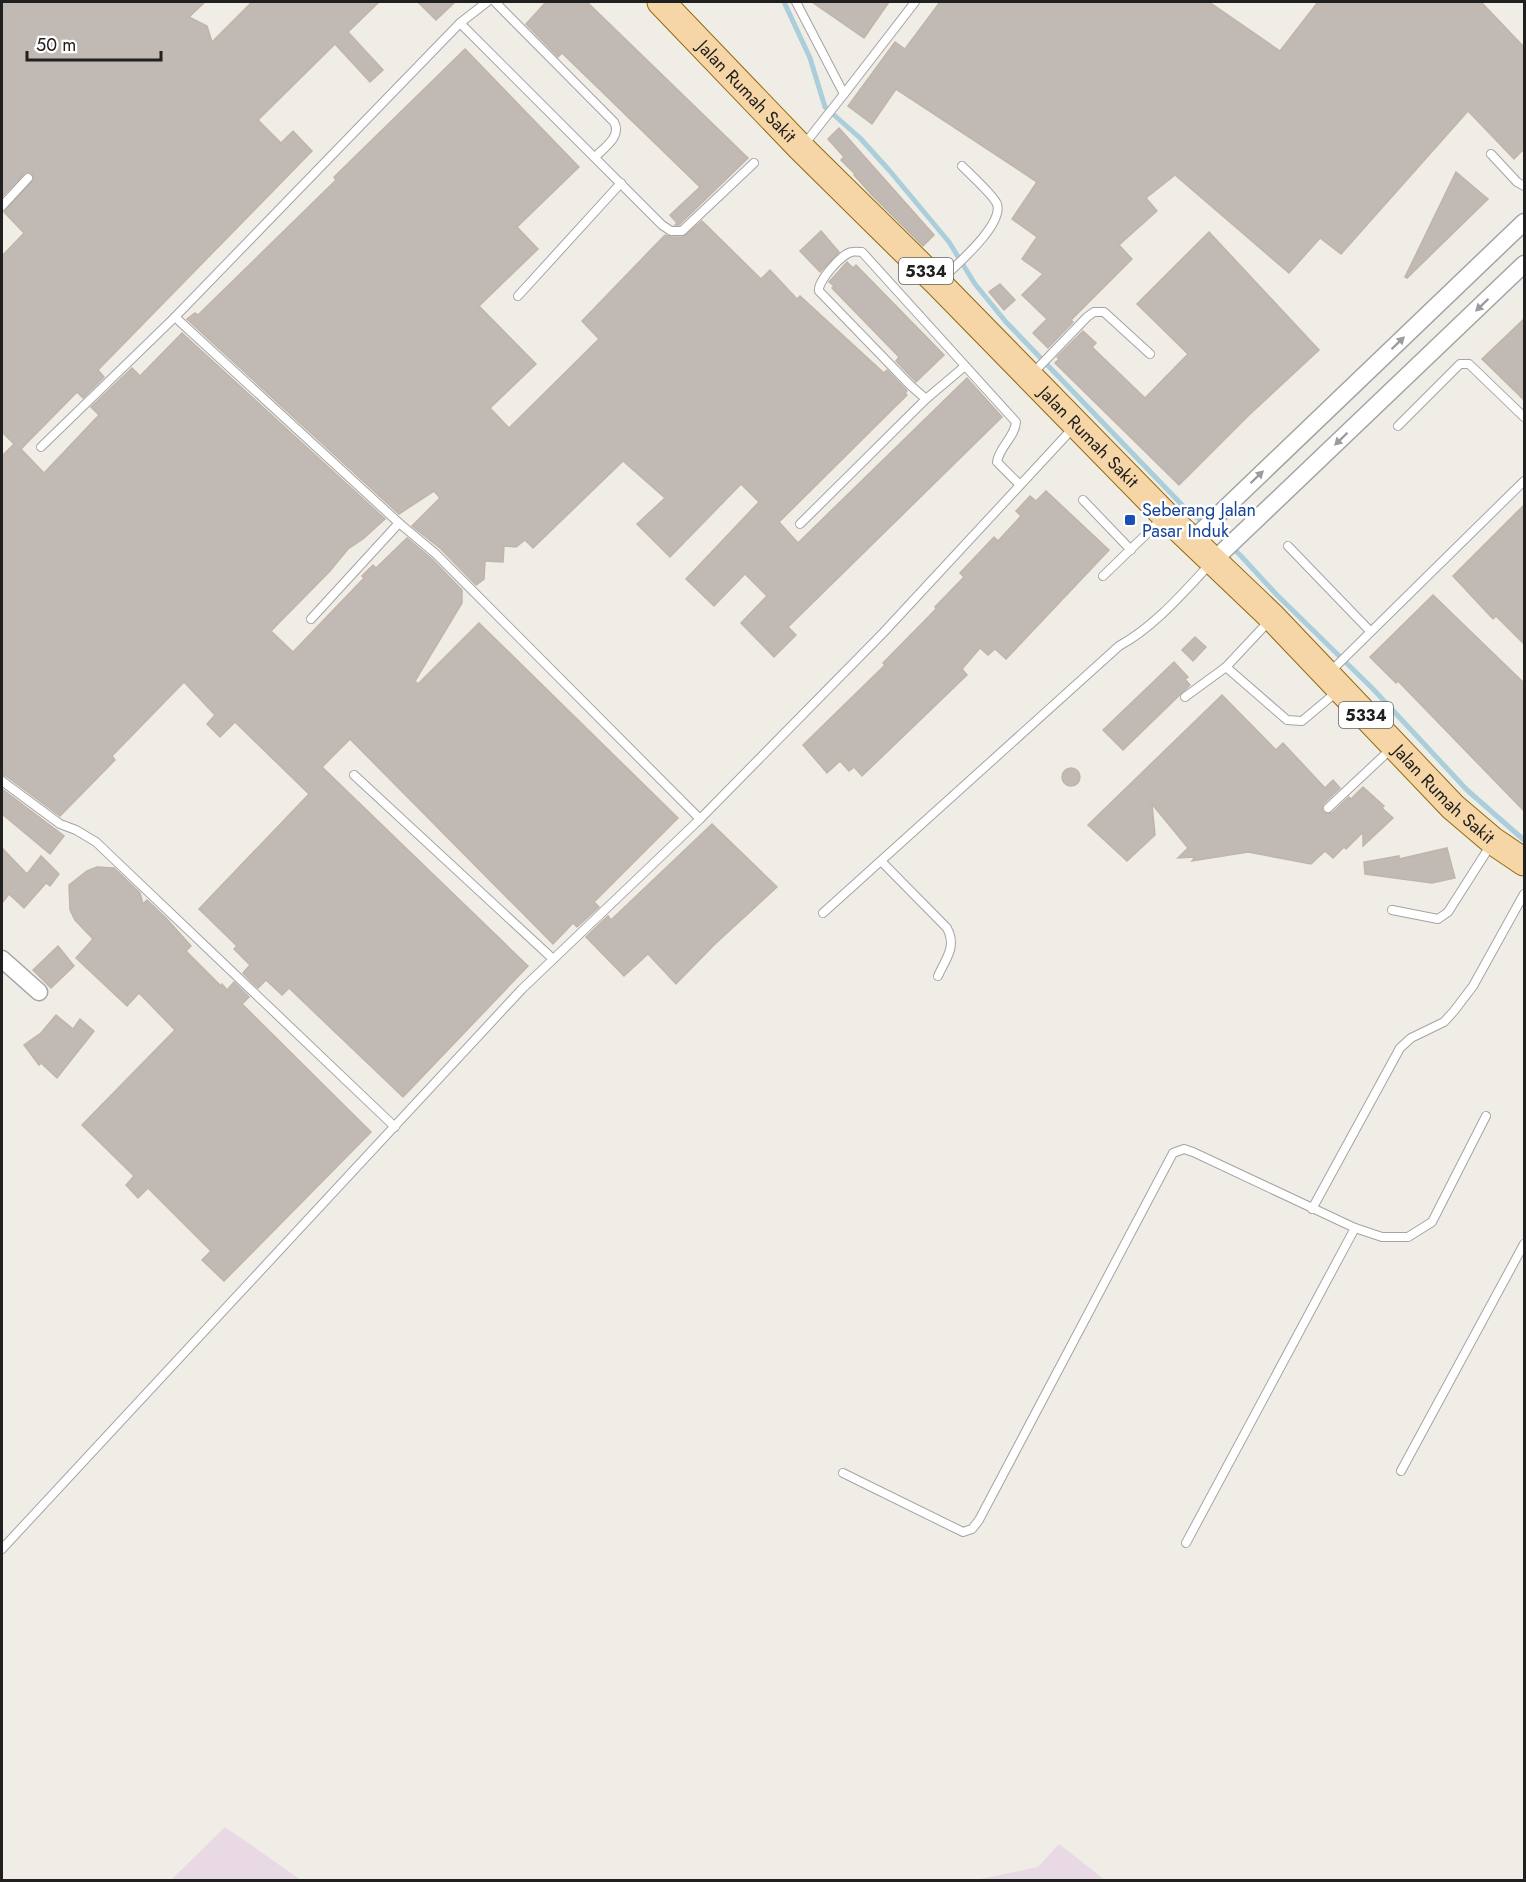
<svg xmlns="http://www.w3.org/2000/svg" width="1526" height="1882" font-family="Jost,sans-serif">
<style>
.industrial{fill:#e8d9e5}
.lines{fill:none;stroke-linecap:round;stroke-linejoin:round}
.stream{stroke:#aaceda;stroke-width:5}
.building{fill:#c0b9b4;stroke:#c1b5aa;stroke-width:1.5}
.service-casing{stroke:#a4a4a4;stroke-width:10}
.minor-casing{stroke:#a4a4a4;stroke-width:19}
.primary-casing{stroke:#926a0a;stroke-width:29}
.service{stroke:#fff;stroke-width:8}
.minor{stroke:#fff;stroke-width:16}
.primary{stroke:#f6d6a6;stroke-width:27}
.oneway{fill:#9b9b9b}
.transit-dot{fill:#1a4fb4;stroke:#fff;stroke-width:2}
.labels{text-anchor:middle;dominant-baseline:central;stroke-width:5;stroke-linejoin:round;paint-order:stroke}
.shield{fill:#fff;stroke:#636363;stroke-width:1.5}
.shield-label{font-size:16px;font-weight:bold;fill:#202020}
.street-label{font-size:18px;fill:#202020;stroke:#fff}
.transit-label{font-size:18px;fill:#164399;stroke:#fff;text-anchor:start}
</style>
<rect width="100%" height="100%" fill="#f0ede7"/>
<g class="industrial">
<polygon points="225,1827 301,1880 171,1880"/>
<polygon points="1059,1844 1105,1880 975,1880 1038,1867"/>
</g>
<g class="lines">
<polyline class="stream" points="784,2 810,58 825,107 860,138 889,170 949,242 975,284 1006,322 1186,509 1215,531 1240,555 1277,595 1373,689 1467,790 1524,840"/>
</g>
<g class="building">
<polygon points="2,2 205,2 189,17 207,26 212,42 252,2 379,2 348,32 383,70 370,82 335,44 258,120 281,143 293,131 312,151 98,370 104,377 83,398 77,392 21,449 44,473 99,415 91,407 132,368 140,376 182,333 385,519 363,539 348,549 330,571 271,631 293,652 364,578 362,576 373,565 376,568 407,538 432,559 462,590 462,603 415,681 418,684 479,623 678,818 594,902 599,907 577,927 573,923 553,944 350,739 322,767 528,966 403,1097 289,988 282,995 266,980 258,988 243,973 250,965 234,949 237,946 199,909 309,794 235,722 220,737 207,724 215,715 184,682 112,756 115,760 60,816 6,776 2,775 2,456 14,444 2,432 2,256 24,233 4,212 34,179 32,173 26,172 2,197"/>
<polygon points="418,2 455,2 436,20"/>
<polygon points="546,2 587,2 748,158 679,225 675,225 677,223 670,215 700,187 562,53 558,57 526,24"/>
<polygon points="812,2 889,2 864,38"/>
<polygon points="940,2 1209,2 1280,51 1318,2 1481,2 1524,47 1524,149 1514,159 1468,111 1341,254 1320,238 1289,273 1175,175 1146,198 1157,211 1119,245 1132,259 1071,320 1073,322 1048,348 1033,333 1047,319 1022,295 1043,274 1022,259 1037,237 1012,219 1037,182 896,89 872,124 848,106 895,42 905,49"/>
<polygon points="465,49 579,167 517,227 538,249 479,306 536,364 490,408 509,428 599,339 582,321 665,235 671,237 683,237 702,221 761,279 770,270 797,299 800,296 884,373 887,370 907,391 905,393 907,395 779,522 798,543 967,378 1002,417 788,627 796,635 774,657 741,623 767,596 745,574 714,606 686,579 759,502 741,484 670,557 637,524 665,498 623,461 533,548 525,540 516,547 504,546 503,562 485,561 484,579 476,585 441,549 412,526 440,498 434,491 399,514 187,319 195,313 198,315 336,180 334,177"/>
<polygon points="839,128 934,235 923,246 871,194 854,175 855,174 841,160 844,157 828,139"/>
<polygon points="1456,172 1488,199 1407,278 1405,277"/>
<polygon points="821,231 839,252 820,272 800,251"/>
<polygon points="1209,232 1319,350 1248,416 1179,485 1055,363 1059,359 1057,357 1083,331 1096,343 1092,347 1145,398 1188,354 1137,304"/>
<polygon points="847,262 853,268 856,265 944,355 916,382 896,361 899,357 832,288 834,286 829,282"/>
<polygon points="1000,284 1015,300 1004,310 989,292"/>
<polygon points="1524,319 1524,400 1482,359"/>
<polygon points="1046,491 1109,550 1006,659 995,649 988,655 980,648 962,669 967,675 862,776 854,767 849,771 840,761 827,773 803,745 885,665 883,663 936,609 935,607 964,577 960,573 994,537 998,541 1021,516 1016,511 1030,496 1036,501"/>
<polygon points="1524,505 1524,644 1496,616 1493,619 1453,576"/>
<polygon points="1433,595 1524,683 1524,811 1398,681 1396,683 1370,657"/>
<polygon points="1195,637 1206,647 1193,661 1182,650"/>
<polygon points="1174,662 1188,677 1185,679 1190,685 1123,750 1103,730"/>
<polygon points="1222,695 1276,750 1283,743 1325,788 1333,780 1340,788 1323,804 1322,809 1324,813 1332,813 1349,797 1351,799 1363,787 1384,806 1382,808 1393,818 1363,846 1363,832 1346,849 1344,847 1333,858 1325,851 1311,864 1248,852 1192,861 1195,857 1178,858 1188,848 1152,804 1155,835 1127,861 1088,825"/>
<circle cx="1071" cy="777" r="9"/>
<polygon points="2,789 64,836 50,854 2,814"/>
<polygon points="712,824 777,887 715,944 676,984 648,954 624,976 586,937 608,916 611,920"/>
<polygon points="2,848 27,874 41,856 59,874 50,886 46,883 24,908 9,894 2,903"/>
<polygon points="1447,848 1455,878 1432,883 1365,874 1364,862 1399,856 1399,859"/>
<polygon points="97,867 114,868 140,893 143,904 147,900 166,918 191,946 186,951 221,986 222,984 227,990 234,982 249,997 242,1004 371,1132 224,1281 202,1260 211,1251 148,1188 138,1198 126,1185 134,1176 82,1125 175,1030 139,993 127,1006 76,958 93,939 75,920 70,910 69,885 87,871"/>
<polygon points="58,946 74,966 51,988 33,970"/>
<polygon points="56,1015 73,1029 80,1019 94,1031 57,1078 41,1063 39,1065 24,1045 41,1033"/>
</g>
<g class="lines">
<defs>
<g id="service">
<path d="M 495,2 L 614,122 C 622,136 605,147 595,157"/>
<polyline points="796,2 844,94 915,2"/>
<polyline points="460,23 662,225 671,231 682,231 754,163"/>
<polyline points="803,146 844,94"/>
<polyline points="1491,154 1517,182 1524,186"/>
<polyline points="2,206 28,178"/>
<path d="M 941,280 C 955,266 1004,225 997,204 C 994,196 969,173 962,166"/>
<polyline points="518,296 621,183"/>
<polyline points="175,317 399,523 436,554 700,819 883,633 1074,427"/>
<path d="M 965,366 L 926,399 L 910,385 L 819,291 C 817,282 842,253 852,252 C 853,251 861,252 862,252 L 1016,422 C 1015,437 999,447 997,462 L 1019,484"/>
<polyline points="1033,373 1087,317 1094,312 1104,312 1150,354"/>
<polyline points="1398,426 1460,364 1469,364 1524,417"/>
<polyline points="41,447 175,317 460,23 487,2"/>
<polyline points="1083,500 1131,550"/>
<polyline points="800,524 926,399"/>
<polyline points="1288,546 1370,631"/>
<polyline points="1103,576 1163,518"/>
<polyline points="311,619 399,523"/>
<polyline points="1226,667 1270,620"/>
<polyline points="1330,672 1524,481"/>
<polyline points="1185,697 1226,667 1287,720 1302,721 1339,690"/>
<polyline points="354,775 553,959"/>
<polyline points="2,781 60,824 76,830 96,842 395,1127"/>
<polyline points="1328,808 1392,748"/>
<path d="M 882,862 L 947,928 C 957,947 946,958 938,976"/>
<polyline points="1392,910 1438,919 1448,912 1492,843"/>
<path d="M 823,913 L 1119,646 C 1154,627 1183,593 1210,564"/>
<polyline points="1312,1209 1400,1048 1411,1038 1444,1022 1454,1011 1473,986 1524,894"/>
<polyline points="1401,1471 1524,1244"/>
<polyline points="843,1473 963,1532 972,1529 979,1520 1173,1153 1184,1149 1193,1152 1355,1228 1382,1237 1408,1237 1432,1222 1486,1116"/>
<polyline points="1186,1543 1355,1228"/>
<polyline points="2,1549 522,989 700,819"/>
</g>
<g id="minor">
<polyline points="1192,540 1524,222"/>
<polyline points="1214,560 1524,264"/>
<polyline points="2,959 39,992"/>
</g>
<g id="primary">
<path id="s1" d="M 661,2 L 801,148 L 938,283 L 1165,515 L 1272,617 L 1453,807 L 1493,841 L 1524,862"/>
</g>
</defs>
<use href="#service" class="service-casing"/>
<use href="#minor" class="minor-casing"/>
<use href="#primary" class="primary-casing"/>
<use href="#service" class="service"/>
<use href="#minor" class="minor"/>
<use href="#primary" class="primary"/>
</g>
<defs><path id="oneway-solid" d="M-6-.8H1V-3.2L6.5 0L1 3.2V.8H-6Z" transform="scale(1.5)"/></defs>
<g class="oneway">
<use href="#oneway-solid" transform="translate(1482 305) rotate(136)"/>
<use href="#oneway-solid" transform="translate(1398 343) rotate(-44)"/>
<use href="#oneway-solid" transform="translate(1341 439) rotate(136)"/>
<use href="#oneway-solid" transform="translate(1257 477) rotate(-44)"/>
</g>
<rect class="transit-dot" x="1124" y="514" width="12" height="12" rx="3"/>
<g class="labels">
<g class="shield">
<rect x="899" y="258" width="54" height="26" rx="4.5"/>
<rect x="1339" y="702" width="54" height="26" rx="4.5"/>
</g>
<g class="shield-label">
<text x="926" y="271">5334</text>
<text x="1366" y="715">5334</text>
</g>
<g class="street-label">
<text stroke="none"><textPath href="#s1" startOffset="124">Jalan Rumah Sakit</textPath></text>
<text stroke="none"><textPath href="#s1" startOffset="610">Jalan Rumah Sakit</textPath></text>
<text stroke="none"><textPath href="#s1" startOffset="1114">Jalan Rumah Sakit</textPath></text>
</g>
<g class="transit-label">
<text x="1142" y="510">Seberang Jalan<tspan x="1142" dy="21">Pasar Induk</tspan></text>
</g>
</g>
<rect width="1526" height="1882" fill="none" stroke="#202020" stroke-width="6"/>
<path d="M27 51v9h134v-9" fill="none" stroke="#202020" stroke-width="3"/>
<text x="36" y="51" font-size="18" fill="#202020" stroke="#ffffff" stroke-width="4.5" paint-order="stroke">50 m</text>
</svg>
